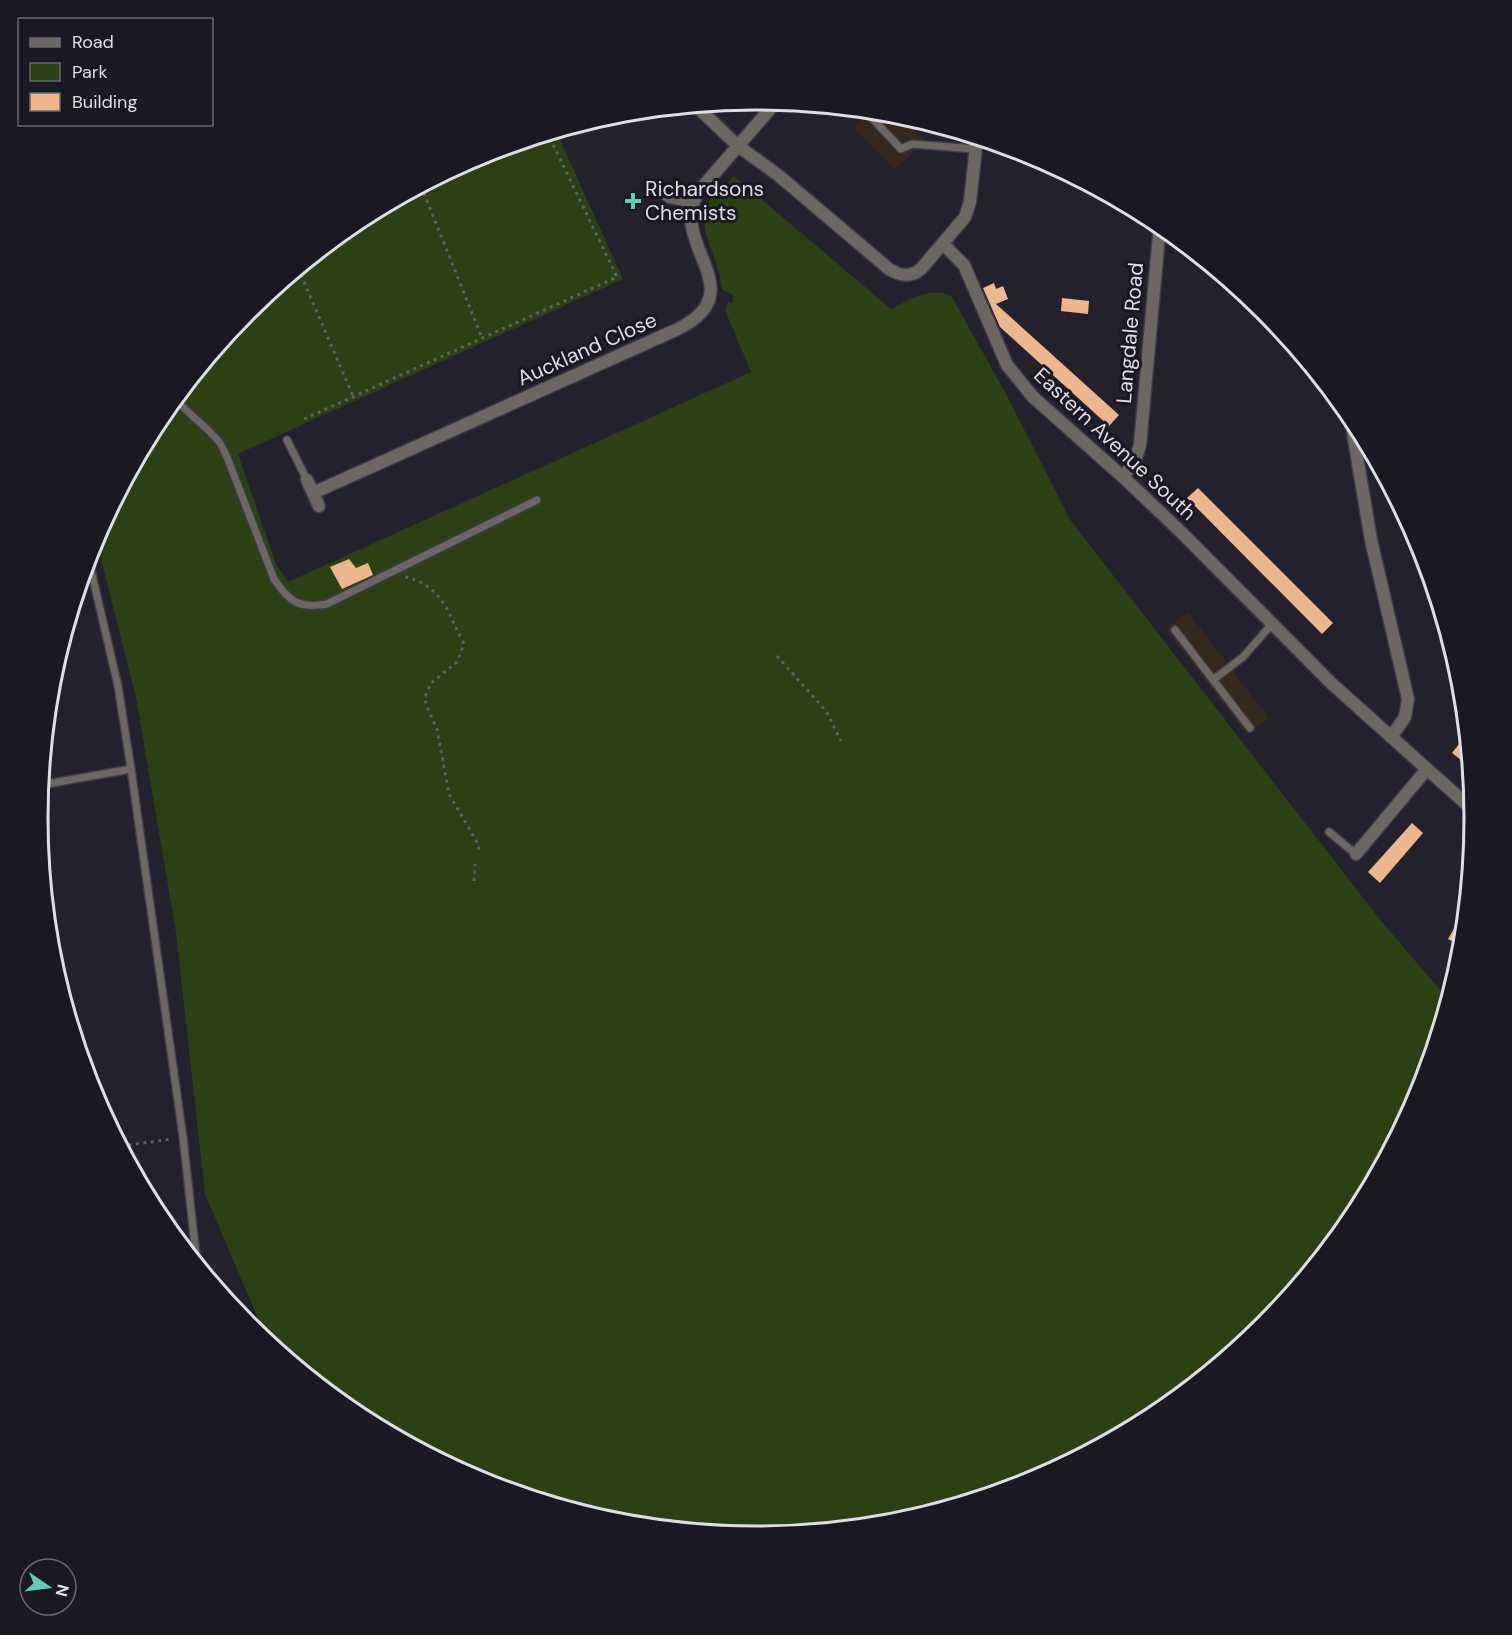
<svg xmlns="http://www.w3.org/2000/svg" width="1512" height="1635" font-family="'DM Sans',sans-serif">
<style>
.industrial{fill:#35271b}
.green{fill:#2b4113}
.building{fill:#ecb78d}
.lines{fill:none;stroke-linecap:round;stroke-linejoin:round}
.lane-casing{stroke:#3d3b47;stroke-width:10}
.street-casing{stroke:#3d3b47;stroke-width:15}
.path{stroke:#615f6a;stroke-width:3;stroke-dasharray:3 4.5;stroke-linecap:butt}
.lane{stroke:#6d6763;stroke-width:7}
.street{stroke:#6d6763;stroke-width:12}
.poi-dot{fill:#5eceb8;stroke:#1a1823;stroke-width:2}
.labels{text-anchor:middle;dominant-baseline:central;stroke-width:6;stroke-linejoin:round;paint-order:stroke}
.poi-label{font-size:21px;fill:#dfdee6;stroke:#1a1823;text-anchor:start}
.street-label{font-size:21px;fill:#dfdee6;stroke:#1a1823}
.rim{fill:none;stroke:#dfdee6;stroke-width:3}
</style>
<rect width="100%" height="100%" fill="#23212d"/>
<g class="industrial">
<polygon points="870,110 897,113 925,141 895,169 854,128"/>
<polygon points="1188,612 1269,718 1247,735 1166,629"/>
</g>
<path class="green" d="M 556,131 L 623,279 L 238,454 L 276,564 L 288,582 L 751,372 L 725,310 L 728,302 L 732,303 L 734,295 L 722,290 C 718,245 687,229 719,185 L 725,186 L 734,176 L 891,309 C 910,300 931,285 952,297 L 1006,394 L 1071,521 L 1381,921 L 1448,999 L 1420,1093 L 1353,1217 L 1264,1326 L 1155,1415 L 1031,1481 L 896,1522 L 756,1536 L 615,1522 L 481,1481 L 357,1415 L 268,1342 L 205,1194 L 176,933 L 136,697 L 95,536 L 159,418 L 248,309 L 357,220 L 481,154 Z"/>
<g class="building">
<polygon points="994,283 996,289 1003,286 1008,299 996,304 1119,415 1109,426 1000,327 983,288"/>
<polygon points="1062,298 1089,301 1088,314 1061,311"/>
<polygon points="1198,488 1333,623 1322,634 1187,498"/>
<polygon points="349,559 356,568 368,563 373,575 342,589 330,567"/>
<polygon points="1466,735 1467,740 1470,767 1452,753"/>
<polygon points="1412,823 1423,833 1380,883 1368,872"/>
<polygon points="1466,908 1462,942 1462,946 1448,939"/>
</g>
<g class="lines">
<defs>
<g id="lane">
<polyline points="872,118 901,149 912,144 975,149"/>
<polyline points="658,191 668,199 692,204"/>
<path d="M 174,399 L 209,431 L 220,443 L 227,457 L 274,579 C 289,602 300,609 327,604 L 537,500"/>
<polyline points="287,440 307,480"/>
<polyline points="88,557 118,686 131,769 183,1137 197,1264"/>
<polyline points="1175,630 1250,728"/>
<polyline points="1213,680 1243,657 1271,625"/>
<polyline points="41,785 131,769"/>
<polyline points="1329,832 1356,854"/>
</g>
<g id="street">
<path d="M 695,105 L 738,146 L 778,175 L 889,269 C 900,276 910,278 921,269 L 965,217 L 970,202 L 977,137"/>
<polyline points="943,244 964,265 1007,365 1033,397 1123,477 1181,532 1331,683 1474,811"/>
<polyline points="1350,415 1371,540 1408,699 1405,717 1391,737"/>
<polyline points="1123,477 1135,461 1140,445 1160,224"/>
<polyline points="307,480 319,506"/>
<path d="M 313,493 L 678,329 C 756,290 665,243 699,191 L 777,101"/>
<polyline points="41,853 53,964"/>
<polyline points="1356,854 1427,769"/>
</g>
</defs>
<use href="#lane" class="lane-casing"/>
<use href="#street" class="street-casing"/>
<g class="path">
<polyline points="421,186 482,338"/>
<polyline points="298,268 353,396"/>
<polyline points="304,419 617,277 548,134"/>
<path d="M 405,577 C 442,585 448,613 464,644 L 457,662 L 431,683 L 425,697 L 426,705 L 437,729 L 449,794 L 478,844 L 479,851"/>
<polyline points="777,656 826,711 841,741"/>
<polyline points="474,881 475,864"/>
<polyline points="121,1146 172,1139"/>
</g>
<use href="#lane" class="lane"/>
<use href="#street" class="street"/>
</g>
<path class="poi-dot" d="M630 192h6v6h6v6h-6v6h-6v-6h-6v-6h6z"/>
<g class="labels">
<g class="poi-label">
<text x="645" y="189">Richardsons<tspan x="645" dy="24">Chemists</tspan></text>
</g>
<g class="street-label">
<text transform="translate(1130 333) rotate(-85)">Langdale Road</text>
<text transform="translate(587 349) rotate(-24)">Auckland Close</text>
<text transform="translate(1115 444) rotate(43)">Eastern Avenue South</text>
</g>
</g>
<path d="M0 0H1512V1635H0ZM48 818a708 708 0 1 1 1416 0a708 708 0 1 1-1416 0Z" fill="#1a1823" fill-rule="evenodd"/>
<path class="rim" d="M48 818a708 708 0 1 1 1416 0a708 708 0 1 1-1416 0Z"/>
<rect x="18" y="18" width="195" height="108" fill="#1a1823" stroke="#696771" stroke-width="1.5"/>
<rect x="30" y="38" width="30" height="9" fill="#6d6763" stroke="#696771" stroke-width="1.5"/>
<text x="72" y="48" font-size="18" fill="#dfdee6">Road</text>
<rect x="30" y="63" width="30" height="18" fill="#2b4113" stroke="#696771" stroke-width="1.5"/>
<text x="72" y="78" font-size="18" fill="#dfdee6">Park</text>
<rect x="30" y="93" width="30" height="18" fill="#ecb78d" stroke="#696771" stroke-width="1.5"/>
<text x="72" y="108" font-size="18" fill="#dfdee6">Building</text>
<g transform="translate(48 1587) rotate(104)"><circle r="28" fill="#1a1823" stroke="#696771" stroke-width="1.5"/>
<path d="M0-4.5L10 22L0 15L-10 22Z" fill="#5eceb8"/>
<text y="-9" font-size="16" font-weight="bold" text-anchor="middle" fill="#dfdee6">N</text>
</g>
</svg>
